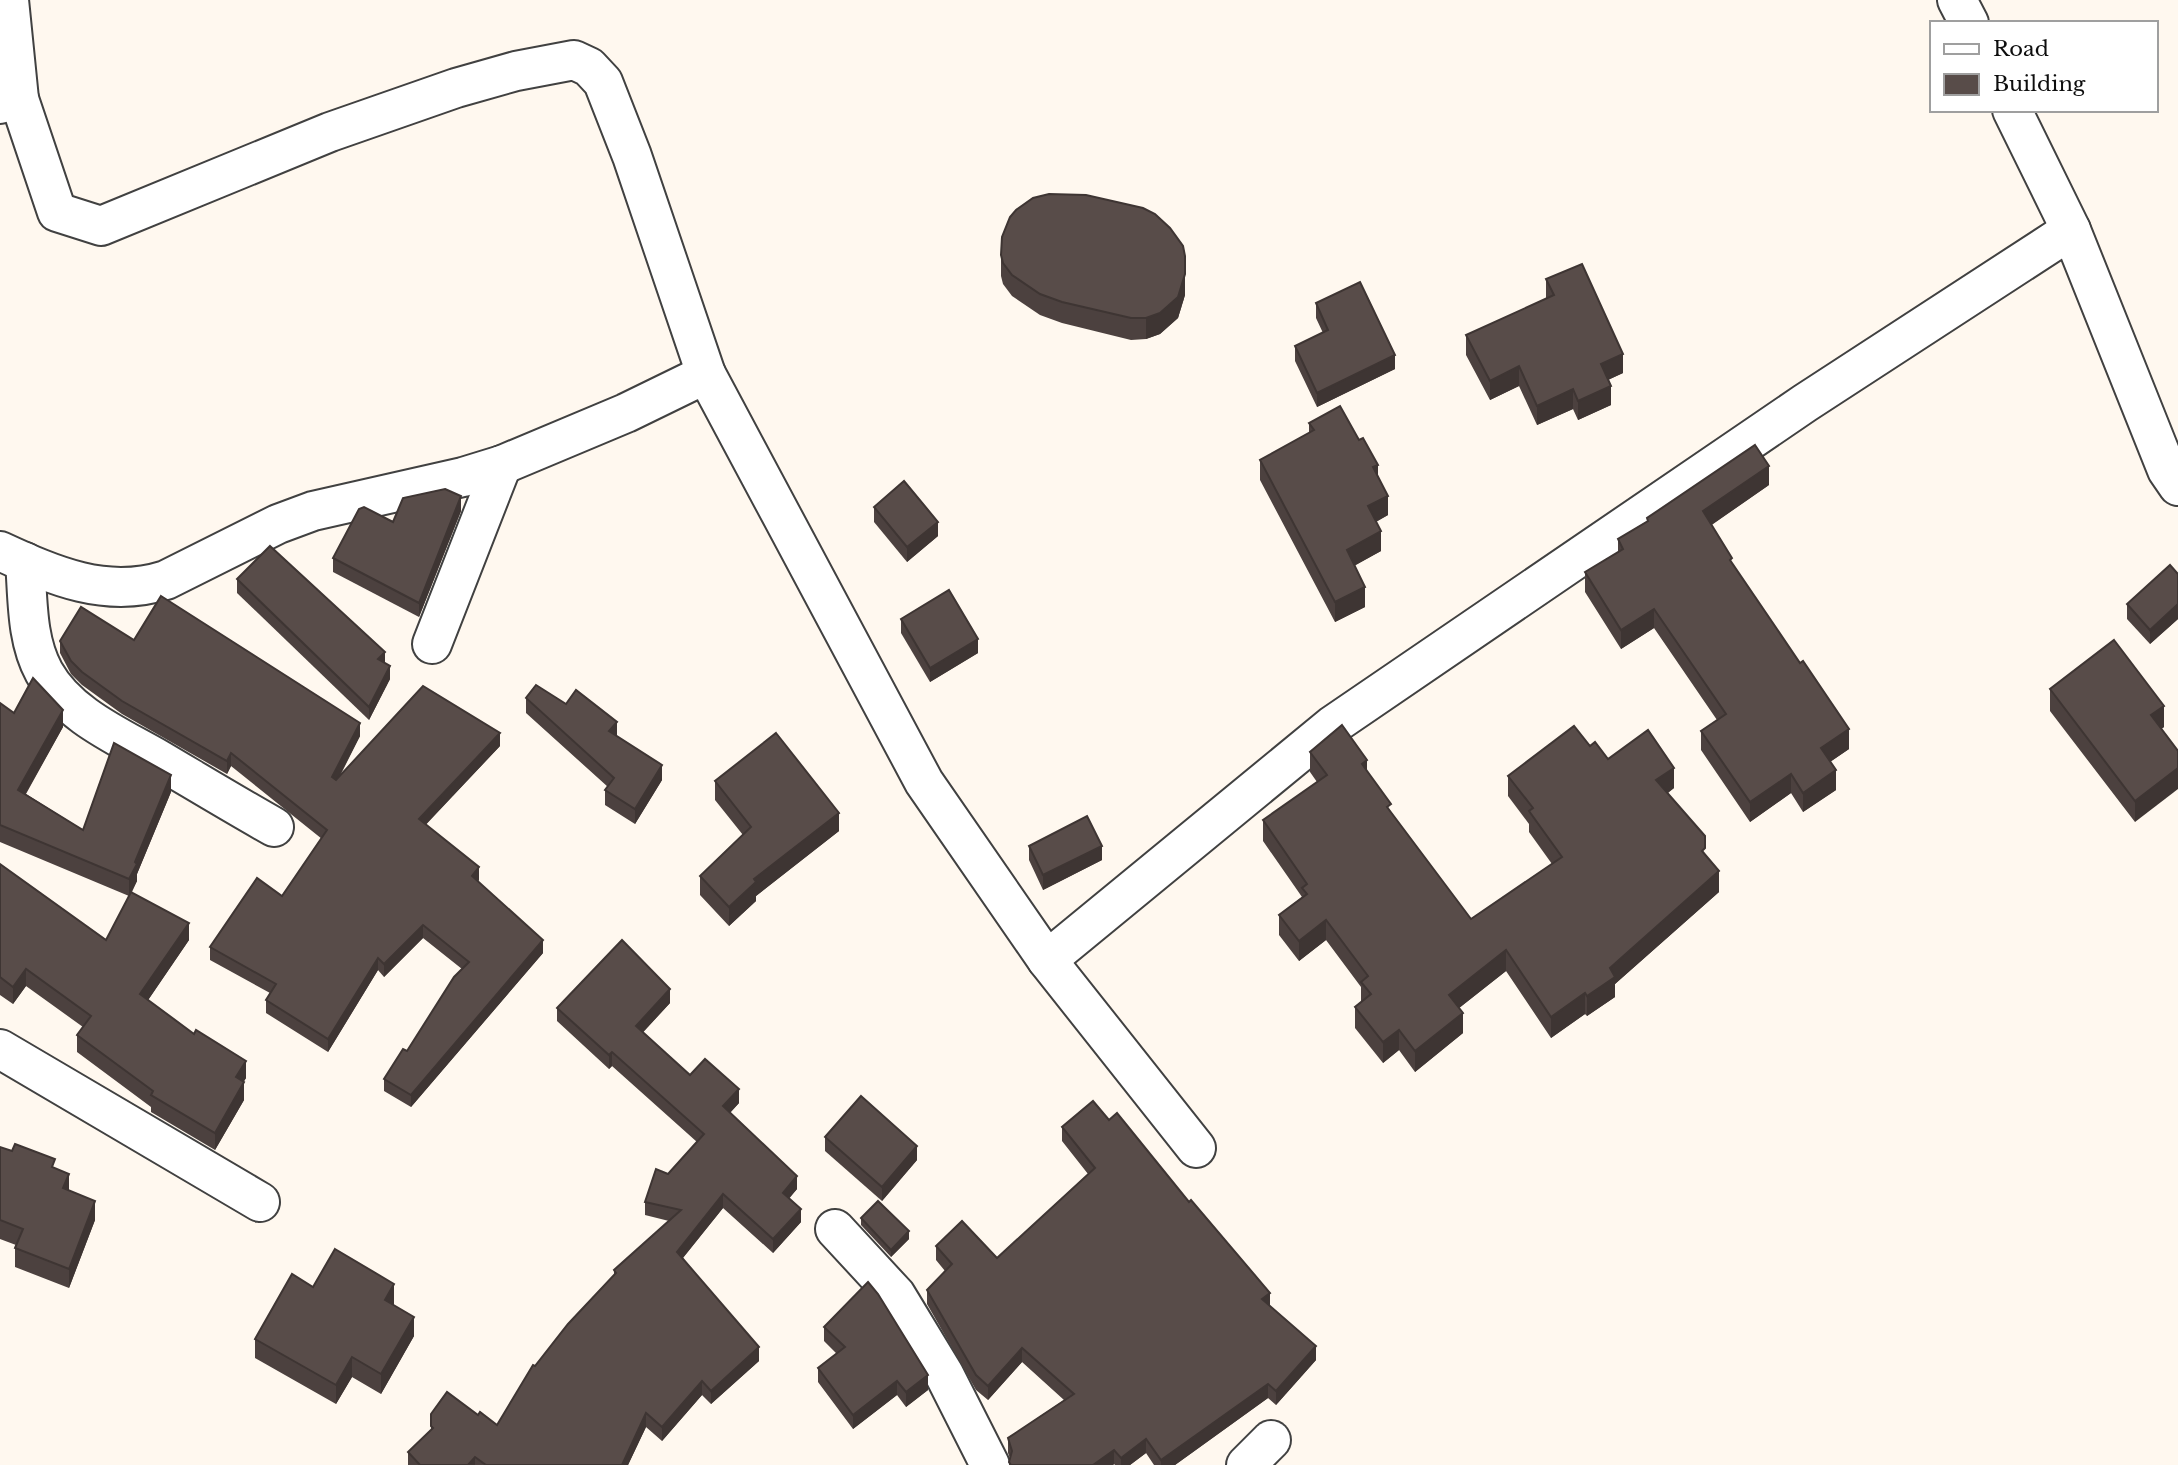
<svg xmlns="http://www.w3.org/2000/svg" width="2178" height="1465" font-family="'Libre Baskerville',serif">
<style>
.lines{fill:none;stroke-linecap:round;stroke-linejoin:round}
.minor-casing{stroke:#414141;stroke-width:42}
.minor{stroke:#fff;stroke-width:38}
.wall{fill:#4c413f}
.shaded-wall{fill:#3e3533}
.building{fill:#584c49;stroke:#3e3533;stroke-width:2}
</style>
<rect width="100%" height="100%" fill="#fff8ef"/>
<g class="lines">
<defs>
<g id="minor">
<polyline points="1957,0 1969,23"/>
<polyline points="19,99 57,212 101,226 330,132 456,88 516,71 574,60 589,67 603,82 632,156 706,374"/>
<polyline points="0,104 19,99 9,0"/>
<polyline points="2012,110 2071,230 2167,470 2178,486"/>
<path d="M 0,551 C 54,576 106,599 166,580 L 278,524 L 313,511 L 463,477 L 502,465 L 626,413 L 706,374 L 924,782 L 1047,960 L 1196,1148"/>
<path d="M 25,562 C 28,599 26,639 44,672 C 68,715 118,736 158,759 C 197,782 235,805 274,827"/>
<polyline points="432,644 502,465"/>
<polyline points="1047,960 1333,725 1805,403 2071,230"/>
<polyline points="0,1049 260,1202"/>
<polyline points="835,1229 896,1295 944,1374 990,1465"/>
<polyline points="1246,1465 1271,1440"/>
</g>
</defs>
<use href="#minor" class="minor-casing"/>
<use href="#minor" class="minor"/>
</g>
<g class="wall">
<polygon points="1001,255 1185,295 1178,318 1160,334 1146,339 1131,340 1062,323 1040,315 1012,296 1003,284 1001,276"/>
<polygon points="1546,279 1623,373 1608,380 1611,405 1578,420 1573,409 1537,425 1519,386 1490,400 1466,355 1466,335 1546,299"/>
<polygon points="1316,303 1395,369 1317,407 1295,361 1295,346 1323,333 1316,318"/>
<polygon points="1309,423 1378,476 1388,515 1376,522 1381,551 1355,565 1365,607 1335,622 1260,480 1260,460 1309,433"/>
<polygon points="1769,485 1711,525 1732,563 1849,749 1830,762 1836,790 1803,812 1791,793 1750,822 1701,750 1701,731 1717,720 1654,628 1621,649 1585,592 1585,572 1618,552 1618,539 1647,521 1647,518"/>
<polygon points="874,507 938,536 907,562 874,522"/>
<polygon points="461,511 419,617 333,572 333,558 393,522"/>
<polygon points="2178,574 2178,619 2150,644 2127,619 2127,604"/>
<polygon points="237,579 385,663 390,679 369,720 237,593"/>
<polygon points="901,619 978,653 930,682 901,633"/>
<polygon points="134,640 360,736 339,778 500,746 426,824 479,880 478,881 543,953 411,1107 384,1091 384,1079 407,1051 462,969 423,938 384,977 378,970 328,1052 266,1013 266,1000 270,993 210,960 210,947 282,896 322,839 231,766 227,774 122,714 82,685 71,674 60,653 60,641"/>
<polygon points="2050,689 2164,727 2161,729 2135,822 2050,711"/>
<polygon points="526,698 617,736 662,780 635,824 605,805 605,790 608,787 526,713"/>
<polygon points="0,703 14,713 63,727 26,794 83,830 171,792 137,874 137,881 132,892 189,940 148,1000 246,1078 243,1082 244,1100 215,1150 151,1112 151,1107 77,1052 77,1035 83,1027 26,986 13,1004 0,995 0,864 106,940 129,896 0,842"/>
<polygon points="1590,746 1608,759 1674,788 1668,793 1705,854 1719,892 1615,984 1615,997 1587,1016 1585,1014 1551,1038 1506,971 1459,1008 1463,1033 1415,1072 1399,1050 1383,1063 1355,1028 1355,1007 1361,1003 1361,987 1326,940 1299,961 1279,935 1279,915 1302,897 1263,841 1263,820 1317,782 1310,772 1310,752 1367,771 1391,812 1471,919 1552,864 1529,832 1529,824 1508,796 1508,776"/>
<polygon points="715,781 839,831 756,896 756,901 729,926 700,895 700,876 743,835 715,800"/>
<polygon points="1029,846 1102,860 1043,890 1029,860"/>
<polygon points="670,1003 643,1032 690,1075 739,1103 730,1113 797,1189 789,1198 801,1222 773,1253 723,1208 683,1258 759,1361 711,1404 702,1395 662,1441 646,1427 628,1465 408,1465 408,1452 431,1430 431,1414 478,1415 497,1425 535,1366 614,1276 614,1270 669,1221 645,1215 645,1202 668,1174 697,1142 612,1066 609,1069 557,1021 557,1008"/>
<polygon points="1062,1127 1270,1306 1316,1360 1276,1405 1268,1398 1175,1465 1154,1465 1146,1453 1130,1465 1115,1465 1114,1464 1113,1465 1009,1465 1010,1458 1008,1453 1008,1438 1064,1400 1022,1362 988,1400 976,1390 927,1304 927,1290 945,1271 936,1260 936,1246 997,1258 1088,1174 1062,1141"/>
<polygon points="825,1137 917,1160 882,1201 825,1151"/>
<polygon points="0,1147 55,1169 69,1191 95,1220 69,1288 15,1267 15,1248 16,1245 0,1239"/>
<polygon points="861,1218 909,1239 891,1257 861,1225"/>
<polygon points="313,1287 394,1304 393,1305 414,1336 381,1394 352,1377 336,1404 255,1358 255,1339"/>
<polygon points="824,1327 928,1390 906,1407 897,1395 853,1429 818,1382 818,1368 837,1354 824,1341"/>
</g>
<g class="shaded-wall">
<polygon points="1185,274 1185,295 1178,318 1160,334 1146,339 1146,318"/>
<polygon points="1623,354 1623,373 1601,383 1601,364"/>
<polygon points="1395,355 1395,369 1317,407 1317,393"/>
<polygon points="1519,366 1519,386 1490,400 1490,381"/>
<polygon points="1611,386 1611,405 1578,420 1578,401"/>
<polygon points="1573,389 1573,409 1537,425 1537,406"/>
<polygon points="1378,465 1378,485 1373,467"/>
<polygon points="1769,466 1769,485 1703,531 1703,511"/>
<polygon points="461,496 461,511 419,617 419,603"/>
<polygon points="1388,496 1388,515 1368,526 1368,506"/>
<polygon points="938,522 938,536 907,562 907,547"/>
<polygon points="1381,531 1381,551 1347,570 1347,550"/>
<polygon points="1365,587 1365,607 1335,622 1335,602"/>
<polygon points="2178,604 2178,619 2150,644 2150,630"/>
<polygon points="1654,609 1654,628 1621,649 1621,630"/>
<polygon points="978,639 978,653 930,682 930,668"/>
<polygon points="385,652 385,666 378,659"/>
<polygon points="390,666 390,679 369,720 369,707"/>
<polygon points="2164,706 2164,727 2151,736 2151,715"/>
<polygon points="63,710 63,727 18,807 18,790"/>
<polygon points="617,722 617,736 609,731"/>
<polygon points="360,723 360,736 332,790 332,777"/>
<polygon points="1849,729 1849,749 1821,768 1821,748"/>
<polygon points="500,733 500,746 419,832 419,819"/>
<polygon points="231,753 231,766 227,774 227,761"/>
<polygon points="1367,760 1367,781 1362,764"/>
<polygon points="662,765 662,780 635,824 635,809"/>
<polygon points="1674,768 1674,788 1656,801 1656,780"/>
<polygon points="2178,768 2178,789 2135,822 2135,801"/>
<polygon points="1836,770 1836,790 1803,812 1803,793"/>
<polygon points="1791,774 1791,793 1750,822 1750,802"/>
<polygon points="171,775 171,792 137,874 137,881 129,896 129,879"/>
<polygon points="839,813 839,831 756,896 756,901 729,926 729,907 754,879"/>
<polygon points="1102,846 1102,860 1043,890 1043,875"/>
<polygon points="479,867 479,880 472,889 472,876"/>
<polygon points="1719,871 1719,892 1615,984 1615,997 1587,1016 1587,996 1610,968"/>
<polygon points="1326,920 1326,940 1299,961 1299,941"/>
<polygon points="189,923 189,940 140,1012 140,994"/>
<polygon points="423,925 423,938 384,977 384,964"/>
<polygon points="543,940 543,953 411,1107 411,1095"/>
<polygon points="1506,950 1506,971 1449,1016 1449,995"/>
<polygon points="378,958 378,970 328,1052 328,1039"/>
<polygon points="26,969 26,986 13,1004 13,987"/>
<polygon points="670,989 670,1003 636,1040 636,1026"/>
<polygon points="1585,993 1585,1014 1551,1038 1551,1017"/>
<polygon points="1463,1013 1463,1033 1415,1072 1415,1051"/>
<polygon points="1399,1030 1399,1050 1383,1063 1383,1042"/>
<polygon points="612,1052 612,1066 609,1069 609,1055"/>
<polygon points="246,1061 246,1078 236,1095 236,1077"/>
<polygon points="244,1082 244,1100 215,1150 215,1133"/>
<polygon points="739,1089 739,1103 723,1120 723,1106"/>
<polygon points="917,1146 917,1160 882,1201 882,1187"/>
<polygon points="69,1174 69,1193 63,1188"/>
<polygon points="797,1176 797,1189 783,1206 783,1193"/>
<polygon points="723,1194 723,1208 677,1265 677,1252"/>
<polygon points="95,1201 95,1220 69,1288 69,1269"/>
<polygon points="801,1209 801,1222 773,1253 773,1239"/>
<polygon points="909,1231 909,1239 891,1257 891,1250"/>
<polygon points="394,1284 394,1304 385,1320 385,1300"/>
<polygon points="1270,1293 1270,1307 1262,1299"/>
<polygon points="414,1317 414,1336 381,1394 381,1374"/>
<polygon points="1316,1346 1316,1360 1276,1405 1276,1391"/>
<polygon points="759,1347 759,1361 711,1404 711,1391"/>
<polygon points="1022,1348 1022,1362 988,1400 988,1386"/>
<polygon points="352,1357 352,1377 336,1404 336,1385"/>
<polygon points="928,1375 928,1390 906,1407 906,1392"/>
<polygon points="702,1381 702,1395 662,1441 662,1427"/>
<polygon points="897,1381 897,1395 853,1429 853,1415"/>
<polygon points="1268,1384 1268,1398 1175,1465 1161,1465 1161,1460"/>
<polygon points="646,1413 646,1427 628,1465 622,1465"/>
<polygon points="1146,1439 1146,1453 1130,1465 1121,1465 1121,1458"/>
<polygon points="1114,1450 1114,1464 1113,1465 1093,1465"/>
<polygon points="475,1457 475,1465 468,1465"/>
</g>
<g class="building">
<polygon points="1049,194 1086,195 1143,208 1155,214 1170,228 1183,246 1185,256 1185,274 1178,297 1160,313 1146,318 1131,318 1062,302 1040,294 1012,275 1003,263 1001,255 1002,237 1010,217 1016,210 1033,198"/>
<polygon points="1582,264 1623,354 1601,364 1611,386 1578,401 1573,389 1537,406 1519,366 1490,381 1466,335 1554,295 1546,279"/>
<polygon points="1360,282 1395,355 1317,393 1295,346 1328,330 1316,303"/>
<polygon points="1340,406 1359,440 1363,438 1378,465 1373,467 1388,496 1368,506 1381,531 1347,550 1365,587 1335,602 1260,460 1314,430 1309,423"/>
<polygon points="1755,445 1769,466 1703,511 1732,558 1730,560 1800,663 1803,661 1849,729 1821,748 1836,770 1803,793 1791,774 1750,802 1701,731 1726,714 1654,609 1621,630 1585,572 1623,549 1618,539 1648,521 1647,518"/>
<polygon points="904,481 938,522 907,547 874,507"/>
<polygon points="445,489 461,496 419,603 333,558 359,509 364,507 393,522 403,498"/>
<polygon points="270,546 385,652 378,659 390,666 369,707 237,579"/>
<polygon points="2170,565 2178,574 2178,604 2150,630 2127,604"/>
<polygon points="949,590 978,639 930,668 901,619"/>
<polygon points="161,596 360,723 332,777 336,780 423,686 500,733 419,819 479,867 472,876 543,940 411,1095 384,1079 403,1049 407,1051 454,977 469,962 423,925 384,964 378,958 328,1039 266,1000 276,984 210,947 257,878 282,896 327,830 231,753 227,761 122,701 82,672 71,661 60,641 81,607 134,640"/>
<polygon points="2114,640 2164,706 2151,715 2178,751 2178,768 2135,801 2050,689"/>
<polygon points="33,678 63,710 18,790 83,830 114,743 171,775 135,862 137,864 129,879 0,825 0,703 14,713"/>
<polygon points="536,685 566,704 576,690 617,722 609,731 662,765 635,809 605,790 614,778 526,698"/>
<polygon points="1342,725 1367,760 1362,764 1391,804 1387,807 1471,919 1562,857 1529,811 1533,808 1508,776 1574,726 1590,746 1595,742 1608,759 1648,730 1674,768 1656,780 1705,836 1705,848 1702,851 1719,871 1610,968 1615,977 1587,996 1585,993 1551,1017 1506,950 1449,995 1463,1013 1415,1051 1399,1030 1383,1042 1355,1007 1371,994 1361,982 1368,976 1326,920 1299,941 1279,915 1307,894 1302,888 1307,884 1263,820 1327,775 1310,752"/>
<polygon points="776,733 839,813 754,879 756,882 729,907 700,876 751,827 715,781"/>
<polygon points="1087,816 1102,846 1043,875 1029,846"/>
<polygon points="0,864 106,940 131,892 189,923 140,994 194,1034 196,1030 246,1061 236,1077 244,1082 215,1133 151,1095 153,1091 77,1035 91,1016 26,969 13,987 0,977"/>
<polygon points="622,940 670,989 636,1026 690,1075 705,1059 739,1089 723,1106 797,1176 783,1193 801,1209 773,1239 723,1194 677,1252 759,1347 711,1391 702,1381 662,1427 646,1413 622,1465 486,1465 475,1457 468,1465 420,1465 408,1452 433,1428 431,1426 431,1414 447,1392 478,1415 480,1412 497,1425 533,1365 535,1366 568,1324 616,1273 614,1270 681,1210 645,1202 656,1169 668,1174 704,1134 612,1052 609,1055 557,1008"/>
<polygon points="861,1096 917,1146 882,1187 825,1137"/>
<polygon points="1093,1101 1109,1120 1117,1113 1189,1202 1191,1200 1270,1293 1262,1299 1316,1346 1276,1391 1268,1384 1161,1460 1146,1439 1121,1458 1114,1450 1093,1465 1011,1465 1009,1462 1012,1451 1008,1438 1074,1394 1022,1348 988,1386 976,1375 927,1290 952,1264 936,1246 962,1221 997,1258 1095,1168 1062,1127"/>
<polygon points="15,1144 55,1159 52,1167 69,1174 63,1188 95,1201 69,1269 15,1248 23,1229 0,1220 0,1147 12,1151"/>
<polygon points="878,1201 909,1231 891,1250 861,1218"/>
<polygon points="335,1249 394,1284 385,1300 414,1317 381,1374 352,1357 336,1385 255,1339 292,1274 313,1287"/>
<polygon points="868,1282 878,1294 928,1375 906,1392 897,1381 853,1415 818,1368 845,1347 824,1327"/>
</g>
<rect x="1930" y="21" width="228" height="91" fill="#ffffff" stroke="#9f9f9f" stroke-width="2"/>
<rect x="1944" y="44" width="35" height="10" fill="#ffffff" stroke="#9f9f9f" stroke-width="2"/>
<text x="1993" y="56" font-size="21" fill="#0e0e0e">Road</text>
<rect x="1944" y="74" width="35" height="21" fill="#584c49" stroke="#9f9f9f" stroke-width="2"/>
<text x="1993" y="91" font-size="21" fill="#0e0e0e">Building</text>
</svg>
